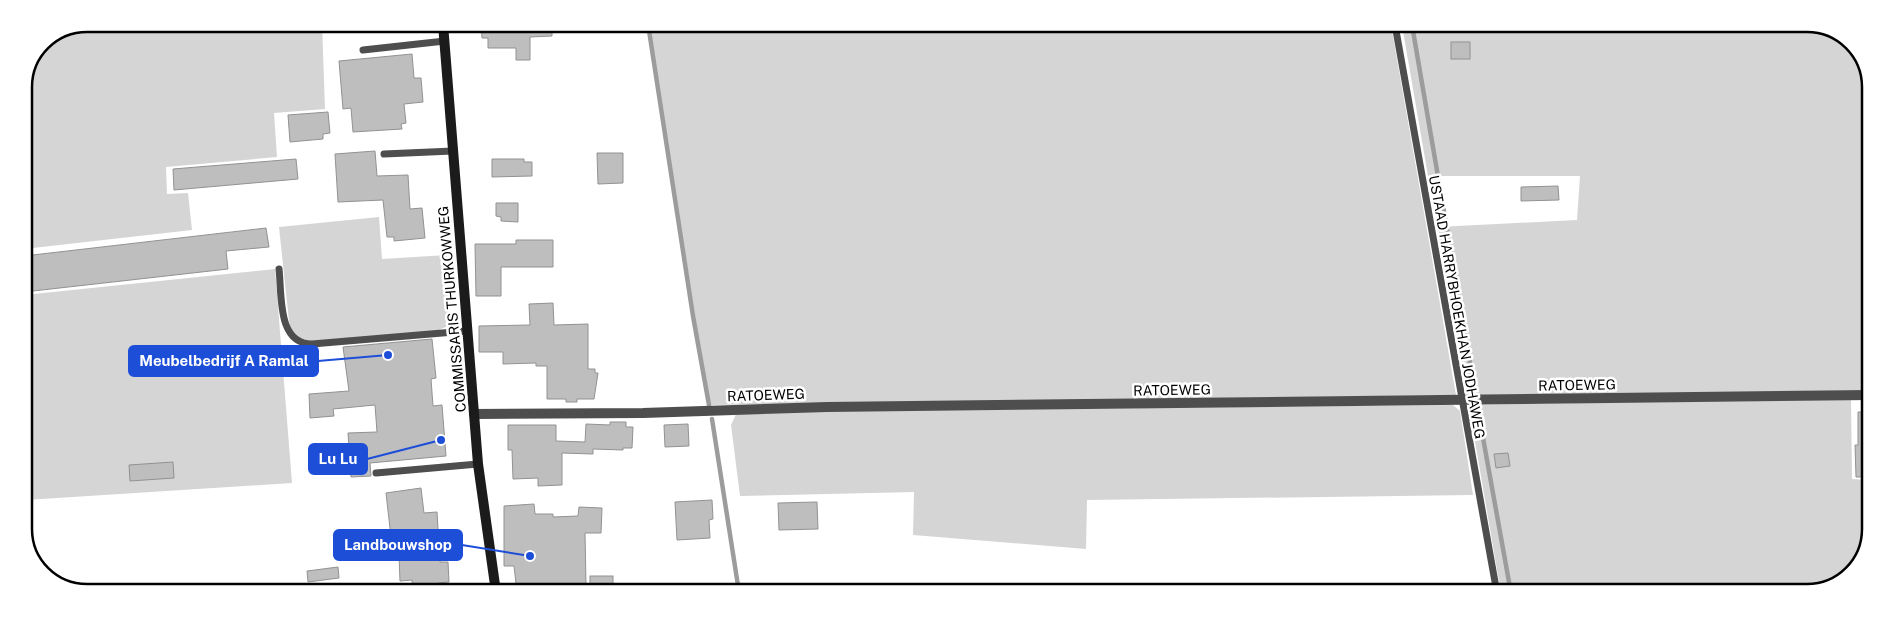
<svg xmlns="http://www.w3.org/2000/svg" width="1895" height="617" font-family="'Public Sans',sans-serif">
<style>
.green{fill:#d5d5d5}
.lines{fill:none;stroke-linecap:round;stroke-linejoin:round}
.stream{stroke:#9c9c9c;stroke-width:4.5}
.building{fill:#bebebe;stroke:#929292}
.service{stroke:#4e4e4e;stroke-width:7}
.minor{stroke:#4e4e4e;stroke-width:10}
.secondary{stroke:#1b1b1b;stroke-width:10}
.labels{text-anchor:middle;dominant-baseline:central;stroke-width:5;stroke-linejoin:round;paint-order:stroke}
.street-label{font-size:14px;fill:#000;stroke:#fff}
.rim{fill:none;stroke:#000;stroke-width:2.5}
.leader{fill:none;stroke:#1d4ed8;stroke-width:2}
.callout-dot{fill:#1d4ed8;stroke:#fff;stroke-width:2}
.callout{fill:#1d4ed8;stroke:#1d4ed8;stroke-width:2}
.callout-label{font-size:15px;text-anchor:middle;font-weight:bold;fill:#fff}
</style>
<rect width="100%" height="100%" fill="#fff"/>
<g class="green">
<polygon points="88,24 322,24 325,109 274,113 277,157 166,167 167,194 188,193 192,230 24,249 24,87 43,42"/>
<polygon points="648,24 1391,25 1456,395 709,405 693,316"/>
<polygon points="1402,25 1824,26 1856,46 1871,83 1870,391 1472,395 1467,393 1438,227 1577,220 1580,176 1428,176"/>
<path d="M 379,217 L 382,259 L 447,255 L 450,322 L 448,326 L 436,331 L 315,341 C 301,341 292,335 289,321 L 279,227 Z"/>
<polygon points="275,269 292,483 26,500 29,545 24,534 24,295"/>
<polygon points="1851,398 1852,479 1869,480 1869,546 1846,580 1808,593 1501,593 1471,418 1473,405"/>
<polygon points="1453,405 1460,411 1473,495 1087,500 1086,549 913,535 914,492 740,496 731,425 736,414 828,411"/>
</g>
<g class="lines">
<g class="stream">
<polyline points="648,24 693,316 709,405"/>
<polyline points="1412,25 1474,386"/>
<polyline points="1478,410 1511,593"/>
<polyline points="712,419 739,592"/>
</g>
</g>
<g class="building">
<polygon points="552,24 552,36 530,37 530,60 516,60 516,48 488,48 488,38 482,38 481,25"/>
<rect x="1451" y="42" width="19" height="17"/>
<polygon points="412,54 414,78 421,78 423,102 404,104 406,123 401,124 402,129 353,132 351,108 343,109 339,61"/>
<polygon points="328,112 330,133 323,134 323,139 290,142 288,115"/>
<polygon points="375,151 377,176 408,175 410,209 422,208 425,238 394,241 394,237 387,237 383,200 338,202 335,154"/>
<polygon points="597,153 623,153 623,183 598,184"/>
<polygon points="296,159 298,179 174,190 173,169"/>
<polygon points="492,159 524,159 524,162 532,162 532,176 492,177"/>
<polygon points="1558,186 1559,200 1521,201 1521,187"/>
<polygon points="496,203 518,203 518,222 501,221 501,217 496,216"/>
<polygon points="266,228 269,247 226,251 228,269 24,292 24,256"/>
<polygon points="516,240 553,240 553,267 501,267 501,296 476,296 475,244 516,244"/>
<polygon points="553,303 554,325 588,324 588,369 595,369 595,373 598,373 594,399 577,399 577,402 566,402 566,399 547,399 547,366 536,366 536,363 503,364 503,352 479,352 479,326 530,325 529,304"/>
<polygon points="432,339 436,378 431,379 433,406 442,405 446,456 370,463 371,476 351,477 348,433 377,432 375,405 333,409 334,416 310,418 309,394 349,391 343,347"/>
<polygon points="1858,412 1870,412 1869,477 1856,477 1855,445 1858,445"/>
<polygon points="610,422 626,422 626,427 633,427 632,448 623,448 623,450 593,449 593,454 562,453 562,485 538,486 538,478 513,479 512,450 508,450 508,425 556,425 556,441 585,442 586,424 610,425"/>
<polygon points="688,424 689,446 665,447 664,425"/>
<polygon points="1508,453 1510,466 1496,468 1494,454"/>
<polygon points="173,462 174,478 130,481 129,465"/>
<polygon points="421,488 424,513 437,512 440,562 448,562 449,582 438,583 438,591 413,591 412,580 400,581 399,555 396,555 394,537 391,537 386,493"/>
<polygon points="712,500 713,519 709,520 710,538 677,540 675,502"/>
<polygon points="817,502 818,529 779,530 778,503"/>
<polygon points="534,504 535,514 553,514 553,517 578,516 579,507 602,508 601,533 585,533 586,586 565,587 565,592 517,592 514,566 504,566 504,506"/>
<polygon points="338,567 339,578 308,582 307,571"/>
<rect x="590" y="576" width="23" height="16"/>
</g>
<g class="lines">
<g class="service">
<polyline points="1395,25 1497,593"/>
<polyline points="363,50 445,41"/>
<polyline points="384,154 453,151"/>
<path d="M 279,269 C 282,295 277,344 312,344 L 466,331"/>
<polyline points="376,473 478,464"/>
</g>
<polyline class="minor" points="474,414 643,413 827,407 1870,395"/>
<polyline class="secondary" points="443,24 478,464 496,592"/>
</g>
<g class="labels">
<g class="street-label">
<text transform="translate(1457 307) rotate(80)">USTAAD HARRYBHOEKHAN JODHAWEG</text>
<text transform="translate(452 309) rotate(-95)">COMMISSARIS THURKOWWEG</text>
<text transform="translate(1577 385) rotate(-1)">RATOEWEG</text>
<text transform="translate(1172 390) rotate(-1)">RATOEWEG</text>
<text transform="translate(766 395) rotate(-2)">RATOEWEG</text>
</g>
</g>
<path d="M0 0H1895V617H0ZM87 32H1807A55 55 0 0 1 1862 87V529A55 55 0 0 1 1807 584H87A55 55 0 0 1 32 529V87A55 55 0 0 1 87 32Z" fill="#fff" fill-rule="evenodd"/>
<path class="rim" d="M87 32H1807A55 55 0 0 1 1862 87V529A55 55 0 0 1 1807 584H87A55 55 0 0 1 32 529V87A55 55 0 0 1 87 32Z"/>
<path class="leader" d="M388 355L318 361M441 440L367 459M530 556L462 545"/>
<g class="callout-dot">
<circle cx="388" cy="355" r="5"/>
<circle cx="441" cy="440" r="5"/>
<circle cx="530" cy="556" r="5"/>
</g>
<g class="callout">
<rect x="129" y="346" width="189" height="30" rx="5"/>
<rect x="309" y="444" width="58" height="30" rx="5"/>
<rect x="334" y="530" width="128" height="30" rx="5"/>
</g>
<g class="callout-label">
<text x="224" y="366">Meubelbedrijf A Ramlal</text>
<text x="338" y="464">Lu Lu</text>
<text x="398" y="550">Landbouwshop</text>
</g>
</svg>
